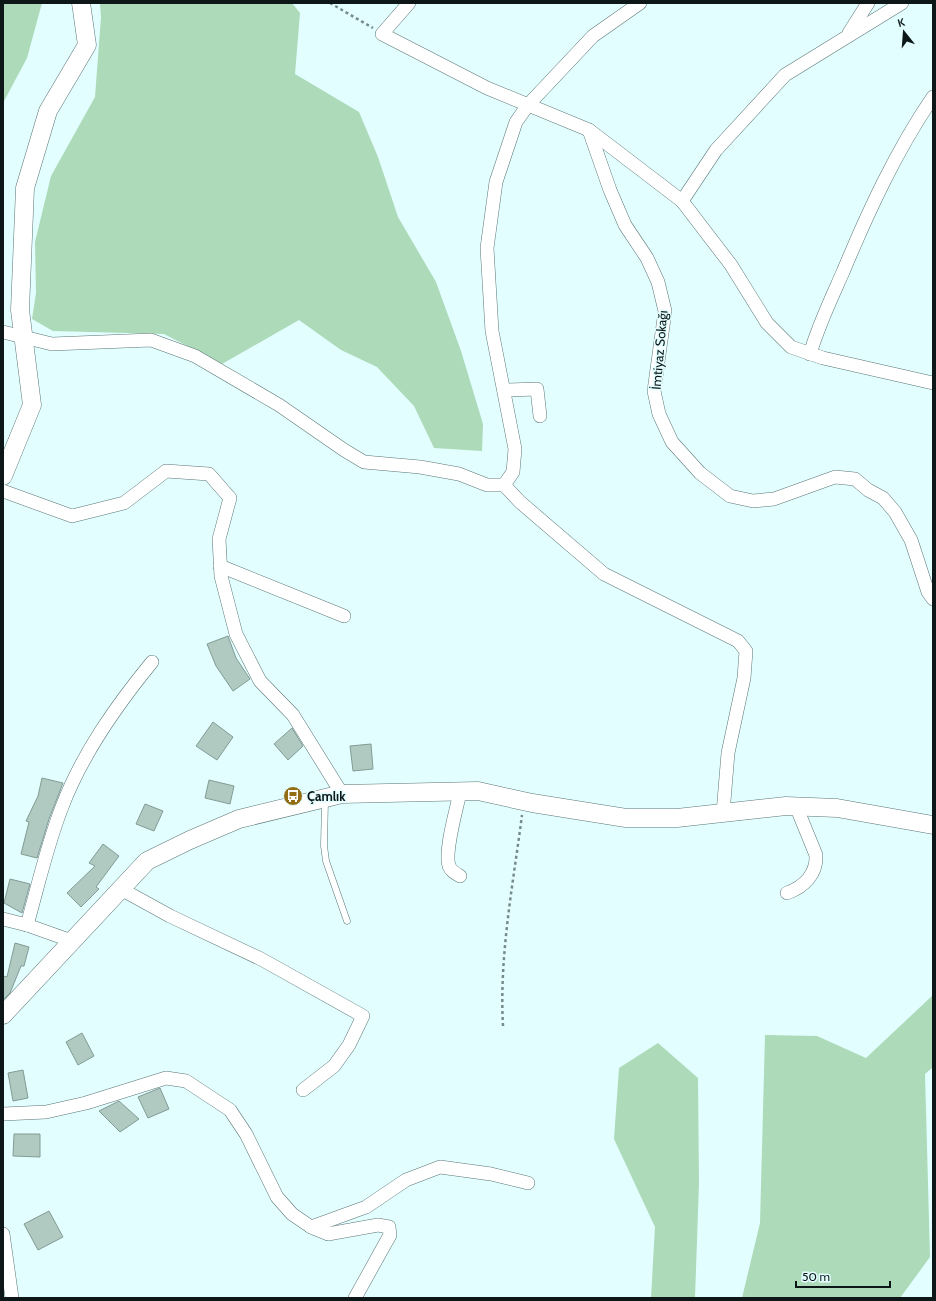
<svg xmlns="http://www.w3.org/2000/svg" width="936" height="1301" font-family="Cabin,sans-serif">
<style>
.green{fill:#addab9}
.building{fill:#b0cac2;stroke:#829b94}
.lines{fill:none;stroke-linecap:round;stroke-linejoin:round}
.lane-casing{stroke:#5c7576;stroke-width:7}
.street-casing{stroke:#5c7576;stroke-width:14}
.secondary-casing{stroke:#5c7576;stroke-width:19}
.path{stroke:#778a8b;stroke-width:2.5;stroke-dasharray:3 3;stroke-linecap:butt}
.lane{stroke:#fff;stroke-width:6}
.street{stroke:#fff;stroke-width:13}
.secondary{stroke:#fff;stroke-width:18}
.labels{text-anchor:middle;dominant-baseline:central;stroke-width:3;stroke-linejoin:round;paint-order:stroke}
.street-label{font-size:13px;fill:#0d1718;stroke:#e2feff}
.poi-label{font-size:13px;font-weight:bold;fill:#0d1718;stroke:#e2feff;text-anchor:start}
</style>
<rect width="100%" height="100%" fill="#e2feff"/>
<g class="green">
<polygon points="3,3 42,3 27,58 3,103"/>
<polygon points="100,3 292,3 300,13 295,74 359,112 378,157 398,217 436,282 461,351 483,424 482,451 434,448 414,406 377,367 341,350 299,320 222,364 164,334 53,331 32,319 36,293 35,242 51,176 95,97 101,17"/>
<polygon points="933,995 933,1067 925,1074 930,1257 900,1298 742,1298 760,1223 765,1035 817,1036 866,1058"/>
<polygon points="658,1043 698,1078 699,1183 695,1298 651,1298 655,1227 614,1139 619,1068"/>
</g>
<g class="building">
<polygon points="228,636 236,658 250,679 233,691 216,666 207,644"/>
<polygon points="213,722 233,737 217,760 196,746"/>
<polygon points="292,728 303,746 288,760 274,744"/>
<polygon points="371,744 373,769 353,771 350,746"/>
<polygon points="42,778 63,783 49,819 37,858 21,854 29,822 26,821 38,796"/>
<polygon points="209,780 234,786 230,804 205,798"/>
<polygon points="145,804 163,811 154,831 136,824"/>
<polygon points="103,844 119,856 96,887 99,889 81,907 67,893 95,866 89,863"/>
<polygon points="10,879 30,884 22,913 4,903"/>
<polygon points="15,943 29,947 24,966 21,966 10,993 3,1000 3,976 7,977"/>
<polygon points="82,1033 94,1056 78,1065 66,1042"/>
<polygon points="23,1070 28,1098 13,1101 8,1073"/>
<polygon points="160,1088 169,1109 148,1118 138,1097"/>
<polygon points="119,1101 139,1119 120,1132 99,1111"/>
<polygon points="14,1134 40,1134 40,1157 13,1156"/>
<polygon points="49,1211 63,1237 38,1250 24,1224"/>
</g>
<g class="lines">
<defs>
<polyline id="lane" points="325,800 324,846 326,861 347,921"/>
<g id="street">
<polyline points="409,3 382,34 487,88 589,130 682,201 731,265 767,323 791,347 823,358 933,383"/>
<polyline points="849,33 868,3"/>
<polyline points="589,130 610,190 625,225 647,258 658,282 665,311 654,391 659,414 672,442 700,473 730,496 753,501 774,499 835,477 855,479 868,490 883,498 895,512 911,540 928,592 933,599"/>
<polyline points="682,201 716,150 785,75 902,3"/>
<polyline points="3,332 52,344 151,340 195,356 279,405 344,450 364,462 420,467 459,474 487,485 504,485 520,502 604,574 738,641 746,651 744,678 728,753 723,813"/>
<path d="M 810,354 C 818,326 831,299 843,272 C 868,212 896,151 933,97"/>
<polyline points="504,390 537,389 540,416"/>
<polyline points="504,485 513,472 515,449 492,331 487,248 496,182 516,122 528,105 593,36 640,3"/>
<polyline points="3,491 72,516 124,503 166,471 209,474 230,498 219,539 221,576 236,634 260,681 293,715 342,794"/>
<polyline points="220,566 344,616"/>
<path d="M 460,792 C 457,808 444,851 449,866 C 451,871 455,873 460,876"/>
<polyline points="121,889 170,916 261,959 363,1016 349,1045 334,1066 303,1090"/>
<path d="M 787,893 C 804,887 817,874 816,855 L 796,806"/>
<polyline points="3,919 27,925 72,941"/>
<path d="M 27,925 C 38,886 47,845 62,807 C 82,754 116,706 152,662"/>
<polyline points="3,1114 46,1112 86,1103 166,1078 186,1081 230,1110 246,1134 277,1197 292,1214 311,1227 366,1207 406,1180 440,1167 491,1174 528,1183"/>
<polyline points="311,1227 328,1234 378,1225 389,1227 390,1235 355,1298"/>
<polyline points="3,1234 12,1298"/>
</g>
<g id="secondary">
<polyline points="3,476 32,405 20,310 25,188 48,111 87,45 81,3"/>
<polyline points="3,1015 147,861 190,840 239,819 342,794 478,791 532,803 626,818 677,818 786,806 837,808 933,825"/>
</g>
</defs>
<use href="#lane" class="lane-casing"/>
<use href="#street" class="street-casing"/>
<use href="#secondary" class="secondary-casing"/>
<g class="path">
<polyline points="330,3 373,28"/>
<path d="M 503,1026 C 499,956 513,885 522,815"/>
</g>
<use href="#lane" class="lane"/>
<use href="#street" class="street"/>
<use href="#secondary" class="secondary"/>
</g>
<defs>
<symbol id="bus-disc" viewBox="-11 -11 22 22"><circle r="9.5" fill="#936d15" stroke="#e2feff"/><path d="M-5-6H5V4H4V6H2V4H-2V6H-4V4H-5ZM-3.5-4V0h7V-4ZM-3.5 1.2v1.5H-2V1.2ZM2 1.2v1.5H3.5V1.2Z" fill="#fff"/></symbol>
</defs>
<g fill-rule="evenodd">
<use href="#bus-disc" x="282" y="785" width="22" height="22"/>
</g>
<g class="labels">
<g class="street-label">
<text transform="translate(659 350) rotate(-85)">İmtiyaz Sokağı</text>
</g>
<g class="poi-label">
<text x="307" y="796">Çamlık</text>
</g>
</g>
<rect width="936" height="1301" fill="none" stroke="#0d1718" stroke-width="8"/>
<g transform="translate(904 32) rotate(343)" stroke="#e2feff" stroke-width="3" paint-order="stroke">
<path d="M0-3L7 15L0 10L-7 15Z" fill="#0d1718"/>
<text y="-6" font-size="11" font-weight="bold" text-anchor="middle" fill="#0d1718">K</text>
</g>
<path d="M796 1281v6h94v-6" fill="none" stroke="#0d1718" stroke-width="2"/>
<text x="802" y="1281" font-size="12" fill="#0d1718" stroke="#e2feff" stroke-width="3" paint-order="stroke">50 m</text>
</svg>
